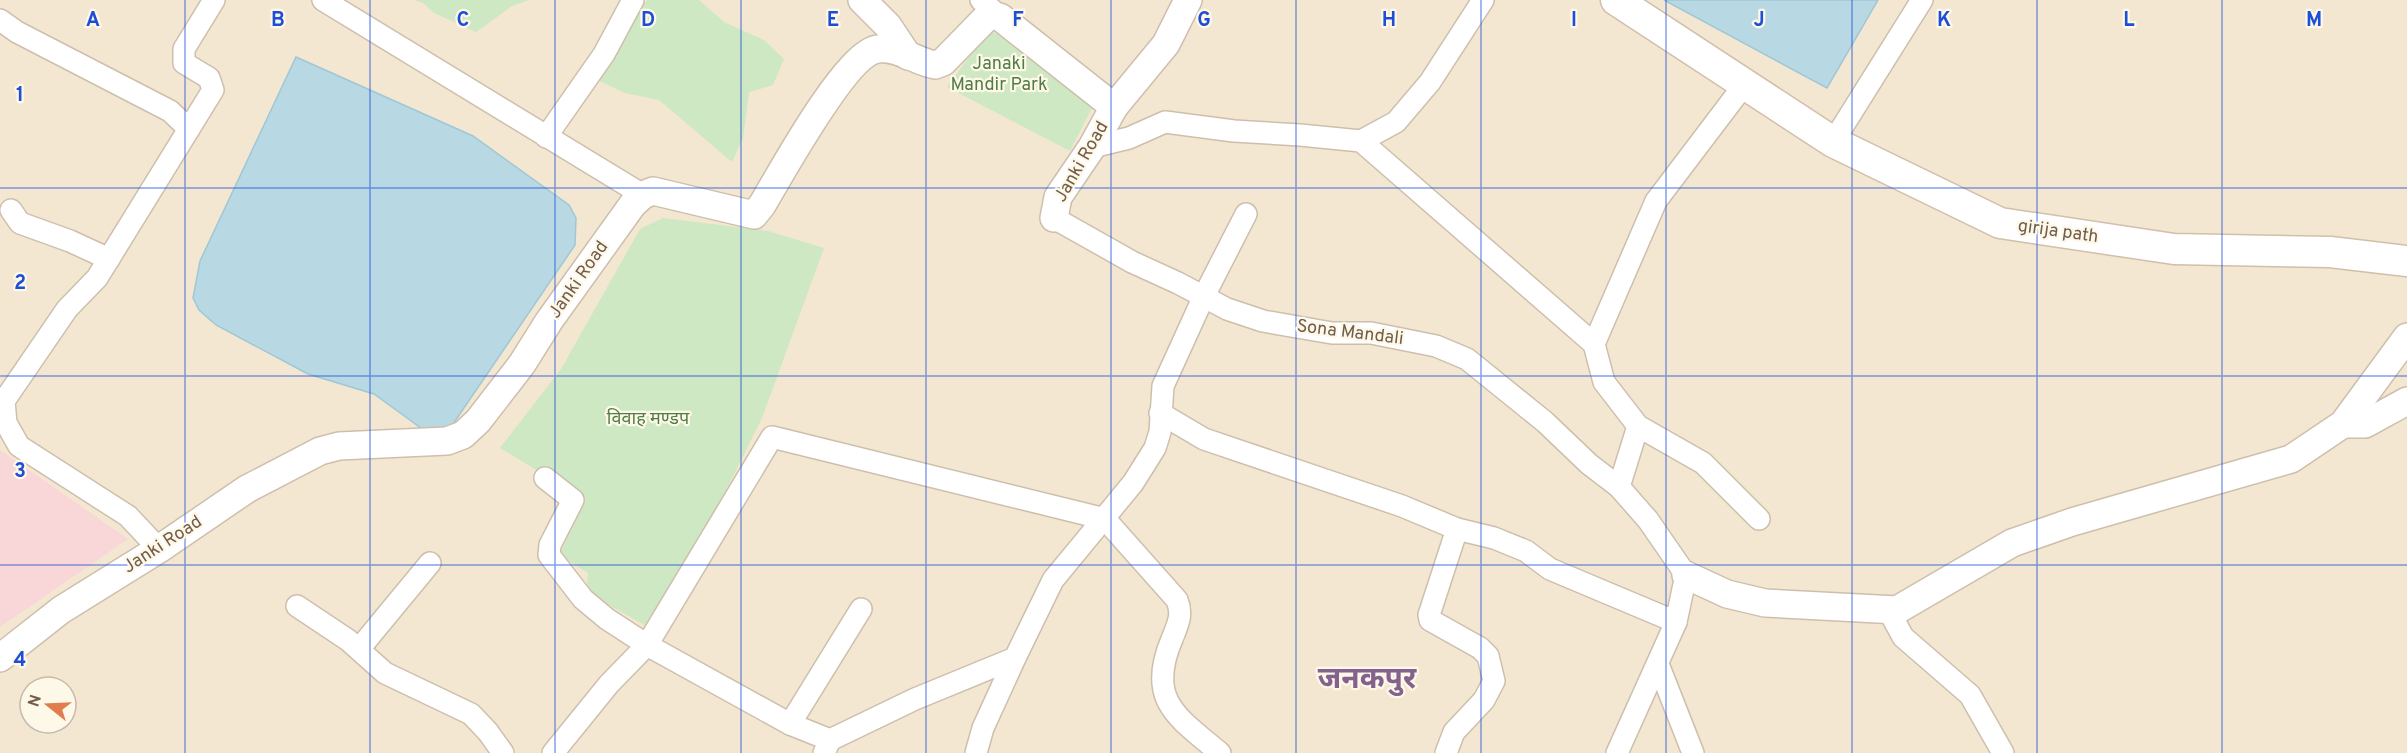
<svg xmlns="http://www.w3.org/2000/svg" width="2407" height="753" font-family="Overpass,'Noto Sans Devanagari',sans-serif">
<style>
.residential{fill:#f3e7d2;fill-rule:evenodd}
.medical{fill:#f9d6d7}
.green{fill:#cde8c2}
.water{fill:#b8d9e4;stroke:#9fc7d5;stroke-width:1.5}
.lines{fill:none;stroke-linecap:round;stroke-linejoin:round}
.minor-casing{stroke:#cebfad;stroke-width:24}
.tertiary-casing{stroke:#cebfad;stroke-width:30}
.secondary-casing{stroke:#d1bfaa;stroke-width:33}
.minor{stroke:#fff;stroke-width:21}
.tertiary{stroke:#fff;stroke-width:27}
.secondary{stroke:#fff;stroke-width:30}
.grid{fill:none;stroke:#1d4ed8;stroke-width:1.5;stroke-opacity:0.55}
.labels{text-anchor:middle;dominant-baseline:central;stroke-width:4.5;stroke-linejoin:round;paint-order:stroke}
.park-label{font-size:18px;fill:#507d45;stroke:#fef8e9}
.street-label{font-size:18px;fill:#725c4a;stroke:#fef8e9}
.town-label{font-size:30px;font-weight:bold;fill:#84628e;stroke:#fef8e9}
.grid-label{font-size:20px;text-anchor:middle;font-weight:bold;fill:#1d4ed8;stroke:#fef8e9;stroke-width:4.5;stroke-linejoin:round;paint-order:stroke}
</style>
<rect width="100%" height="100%" fill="#fbf4e3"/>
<path class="residential" d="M 0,0 L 2407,0 L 2407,753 L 0,753 ZM 30,687 L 66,687 L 66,723 L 30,723 Z"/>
<polygon class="medical" points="0,450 128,539 0,627"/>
<g class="green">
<polygon points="414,0 529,0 512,6 476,32 434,13 423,3"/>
<polygon points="647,0 699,0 724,22 764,40 784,59 773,85 749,92 743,138 732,162 659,100 625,93 593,78"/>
<polygon points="988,31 1008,37 1093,106 1070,151 947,87"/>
<polygon points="663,218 768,231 824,248 762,418 716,511 646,626 586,592 588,573 559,555 586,500 500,448 561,369 640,229"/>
</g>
<g class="water">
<polygon points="1664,0 1878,0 1827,88"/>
<polygon points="296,57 473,136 569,205 576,218 575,245 451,427 425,431 374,394 308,374 216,325 199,310 193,298 200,261"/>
</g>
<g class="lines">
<defs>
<g id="minor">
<polyline points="323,0 643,195"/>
<polyline points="981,0 1000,17"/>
<polyline points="0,20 17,32 170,111 189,129"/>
<polyline points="546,137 604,54 633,0"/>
<polyline points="1361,141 1594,344 1604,382 1638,426 1703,463 1759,519"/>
<polyline points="1833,142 1922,0"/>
<polyline points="1092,147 1129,138 1165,122 1234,131 1300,135 1361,141 1396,122 1430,82 1483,0"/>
<polyline points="11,210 20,223 70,241 109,259"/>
<polyline points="1054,218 1132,262 1178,283 1227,309 1263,321 1332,333 1371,333 1436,346 1467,359 1545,422 1589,464 1619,487 1648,520 1686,575 1676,622 1617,753"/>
<polyline points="1594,344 1656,201 1744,85"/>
<polyline points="1160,413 1204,439 1402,506 1457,529 1494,538 1526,551 1550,569 1676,622"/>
<polyline points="545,478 573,500 550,545 549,555 583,599 607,619 647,645 790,724 830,740"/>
<polyline points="1619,487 1638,426"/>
<polyline points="159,549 128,516 19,446 6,423 4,401 67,309 97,278 213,90 209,78 184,63 184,49 214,0"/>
<polyline points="297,606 348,640 385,673 471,714 488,732 503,753"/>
<polyline points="1889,611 1903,637 1970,695 2003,753"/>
<polyline points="359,649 430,563"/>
<polyline points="1658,664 1693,753"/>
<polyline points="790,724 861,609"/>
<path d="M 553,753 L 609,684 L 647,645 L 772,437 L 1105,519 L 1177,600 C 1183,615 1178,624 1172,639 C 1146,700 1177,717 1220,753"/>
<polyline points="824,753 830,740 915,699 1015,658 1053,580 1133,483 1155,448 1160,432 1163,386 1204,296 1246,214"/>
<polyline points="976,753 983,728 1015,658"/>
<polyline points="1446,753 1454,732 1484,700 1494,681 1488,656 1480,648 1430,620 1429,615 1457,529"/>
</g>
<g id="tertiary">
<polyline points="862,0 888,26 908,56"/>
<polyline points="1054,218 1058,197 1092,147 1114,107 1166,44 1188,0"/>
<polyline points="2343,424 2365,424 2407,401"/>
<polyline points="1686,575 1727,594 1765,603 1897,610 2012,543 2072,522 2291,459 2343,424 2407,337"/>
<path d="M 0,658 L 61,610 L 159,549 L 247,489 L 320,451 L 339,446 L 447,441 L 463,435 L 478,421 L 522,364 L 549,321 L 633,204 L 643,195 L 653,191 L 754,215 L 762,205 C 780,175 846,53 878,49 C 897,46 917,62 935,65 L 943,62 L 986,18 L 993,16 L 1000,17 L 1114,107"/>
</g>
<polyline id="secondary" points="1616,0 1833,142 2000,223 2174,249 2330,252 2407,261"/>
</defs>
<use href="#minor" class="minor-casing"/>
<use href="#tertiary" class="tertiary-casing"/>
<use href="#secondary" class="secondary-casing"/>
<use href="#minor" class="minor"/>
<use href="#tertiary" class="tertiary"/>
<use href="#secondary" class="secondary"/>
</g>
<path class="grid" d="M 185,0 L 185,753M 370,0 L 370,753M 555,0 L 555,753M 741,0 L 741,753M 926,0 L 926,753M 1111,0 L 1111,753M 1296,0 L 1296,753M 1481,0 L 1481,753M 1666,0 L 1666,753M 1852,0 L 1852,753M 2037,0 L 2037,753M 2222,0 L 2222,753M 0,188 L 2407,188M 0,376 L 2407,376M 0,565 L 2407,565"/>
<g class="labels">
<g class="park-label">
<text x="999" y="64">Janaki<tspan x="999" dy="21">Mandir Park</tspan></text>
<text x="648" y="419">विवाह मण्डप</text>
</g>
<g class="street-label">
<text transform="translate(1082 162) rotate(-60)">Janki Road</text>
<text transform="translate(2058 232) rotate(8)">girija path</text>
<text transform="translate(579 280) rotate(-55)">Janki Road</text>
<text transform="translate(1350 333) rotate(7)">Sona Mandali</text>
<text transform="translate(163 545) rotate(-33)">Janki Road</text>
</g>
<g class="town-label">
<text x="1367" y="680">जनकपुर</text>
</g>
</g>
<g class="grid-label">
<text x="93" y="26">A</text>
<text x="278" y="26">B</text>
<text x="463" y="26">C</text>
<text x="648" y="26">D</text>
<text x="833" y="26">E</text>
<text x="1018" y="26">F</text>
<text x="1204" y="26">G</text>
<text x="1389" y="26">H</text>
<text x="1574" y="26">I</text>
<text x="1759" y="26">J</text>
<text x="1944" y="26">K</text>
<text x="2129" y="26">L</text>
<text x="2314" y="26">M</text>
<text x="20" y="101">1</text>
<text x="20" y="289">2</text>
<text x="20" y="477">3</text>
<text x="20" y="666">4</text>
</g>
<g transform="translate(48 705) rotate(288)"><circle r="28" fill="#fef8e9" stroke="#c6baa9" stroke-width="1.5"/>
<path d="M0-4.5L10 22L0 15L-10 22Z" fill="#e17d4c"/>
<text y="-9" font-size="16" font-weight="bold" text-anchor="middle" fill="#725c4a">N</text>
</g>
</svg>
